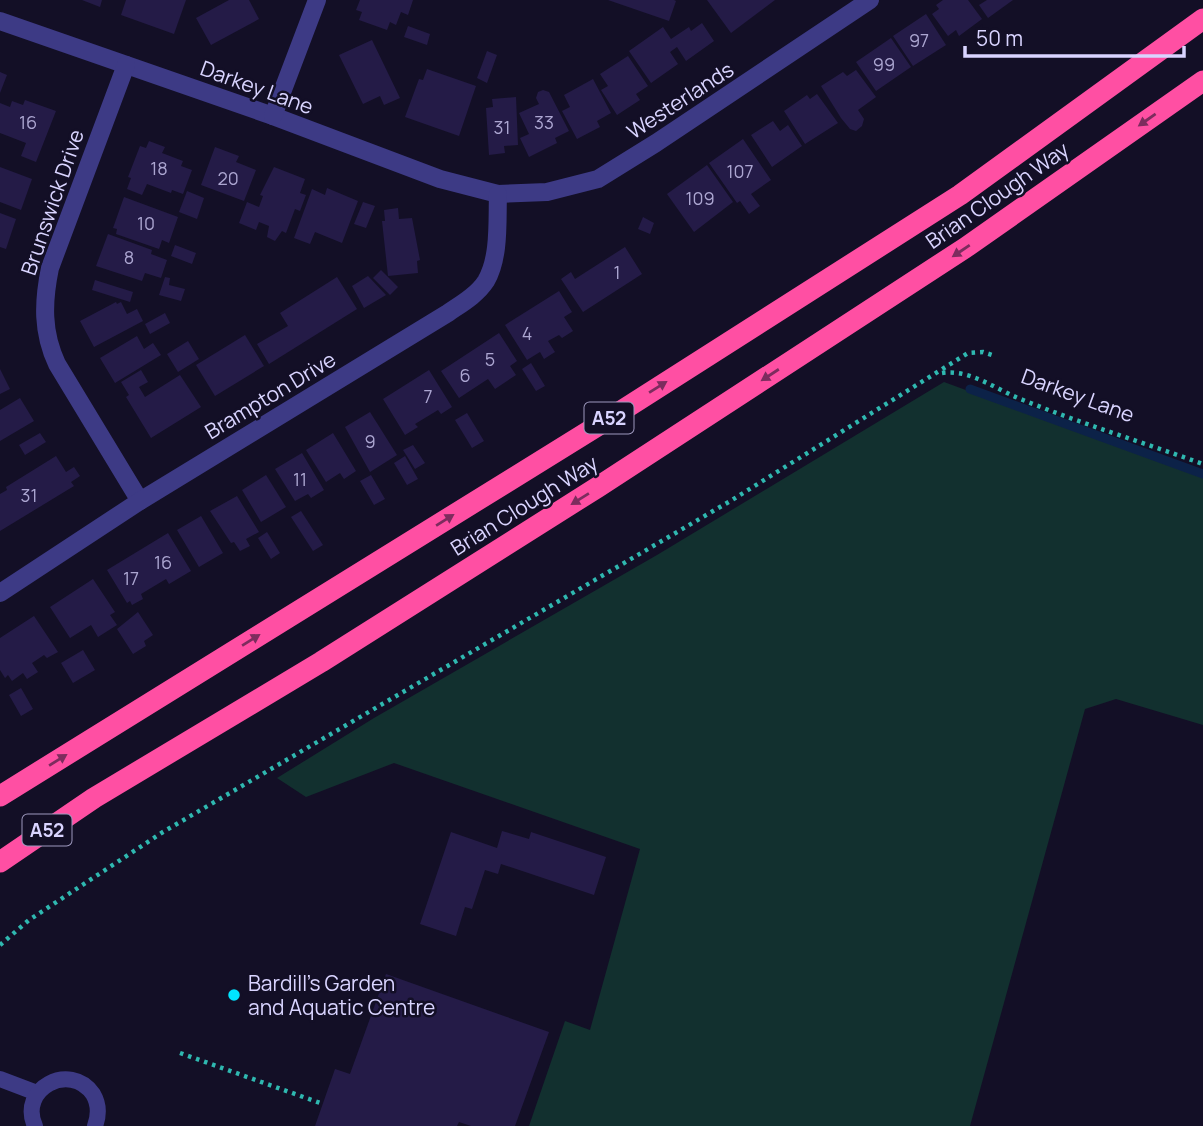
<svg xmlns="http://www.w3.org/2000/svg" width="1203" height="1126" font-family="Manrope,sans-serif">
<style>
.green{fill:#12302f}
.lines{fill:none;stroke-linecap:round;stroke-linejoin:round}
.stream{stroke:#0c2248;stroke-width:9}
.building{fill:#241b47}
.path{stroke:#2fb8b0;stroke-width:4.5;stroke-dasharray:3.5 5;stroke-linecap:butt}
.lane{stroke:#3d3a85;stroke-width:16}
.street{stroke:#3d3a85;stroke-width:18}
.highway{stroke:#ff4fa3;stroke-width:21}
.oneway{fill:#7d2c5e}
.poi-dot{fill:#00e5ff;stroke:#130f26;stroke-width:2.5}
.labels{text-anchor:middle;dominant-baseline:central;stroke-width:5;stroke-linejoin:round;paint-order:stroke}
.number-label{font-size:18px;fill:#aca6d1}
.shield{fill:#130f26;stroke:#9e99be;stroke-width:2}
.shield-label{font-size:19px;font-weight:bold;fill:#d9d4ff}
.street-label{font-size:21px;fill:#d9d4ff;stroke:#130f26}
.poi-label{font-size:21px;fill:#d9d4ff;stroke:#130f26;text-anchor:start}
</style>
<rect width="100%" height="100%" fill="#130f26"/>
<polygon class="green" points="944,382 1203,477 1203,725 1116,699 1085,709 970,1126 529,1126 565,1021 590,1030 640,849 394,763 306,797 277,778 374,718 657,555"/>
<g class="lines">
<polyline class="stream" points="970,389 1203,474"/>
</g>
<g class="building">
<polygon points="82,0 102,0 100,7"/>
<polygon points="126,0 186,0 174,34 121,15"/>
<polygon points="229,0 249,0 259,19 211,45 196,18"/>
<polygon points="360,0 413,0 408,15 401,12 396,25 390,22 387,30 359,20 362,12 356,10"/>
<polygon points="608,0 674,0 676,1 669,21"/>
<polygon points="707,0 775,0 731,33"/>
<polygon points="943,0 968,0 982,19 959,36 956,30 948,36 932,14 939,9 936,5"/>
<polygon points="987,0 1013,0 988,18 979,5"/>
<polygon points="926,14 946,45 913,66 893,36"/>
<polygon points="702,23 714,41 686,61 677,47 670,52 678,64 651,83 629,51 663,27 671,39 689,27 691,31"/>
<polygon points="408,26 430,34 427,45 404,37"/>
<polygon points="891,38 911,67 876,91 856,62"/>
<polygon points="372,40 400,98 384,105 380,96 363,104 339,55"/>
<polygon points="487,51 497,55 487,83 477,78"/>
<polygon points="628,56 648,86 636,94 640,100 617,115 601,90 608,86 600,74"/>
<polygon points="427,69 476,86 459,136 405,117 419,79 423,80"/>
<polygon points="856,70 876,97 858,110 864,119 862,126 856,131 850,129 841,118 821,86 843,72 847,76"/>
<polygon points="0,72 7,75 0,93"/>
<polygon points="593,79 611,113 597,121 600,127 577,139 562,111 570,107 564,95"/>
<polygon points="543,90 549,92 569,131 555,138 557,143 529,157 520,138 529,134 519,113 539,104 536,98 538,92"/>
<polygon points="817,94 838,123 805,144 784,111 807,95 810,99"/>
<polygon points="516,97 518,145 504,146 505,153 489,155 486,108 493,107 492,99"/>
<polygon points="25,100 56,111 36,162 21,156 26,143 0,133 0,103 10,107 12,101 23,105"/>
<polygon points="773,121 780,131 788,125 802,146 772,167 751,135"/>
<polygon points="743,139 771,180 751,194 760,206 749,214 740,201 737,203 709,163"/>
<polygon points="149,141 165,147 162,153 183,161 181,166 192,170 183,194 172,190 171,193 147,184 142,195 127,189 131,178 128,177 140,146 146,148"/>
<polygon points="215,147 239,156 236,162 256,170 244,201 201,185"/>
<polygon points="707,165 733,202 694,232 667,194"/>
<polygon points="0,167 32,179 21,210 0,202"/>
<polygon points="274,167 305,179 300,193 306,195 300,211 295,209 286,233 282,231 275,241 267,237 269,226 259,222 256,230 239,223 247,202 259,207 263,196 260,195"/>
<polygon points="327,188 358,201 342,243 315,232 310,244 294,238 312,189 325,195"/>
<polygon points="187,191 204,198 197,219 179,212"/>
<polygon points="124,197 178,217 169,243 162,240 159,249 116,234 117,229 113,228"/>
<polygon points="363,202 375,206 366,228 354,224"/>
<polygon points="398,208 399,219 412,218 420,260 417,261 418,273 388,276 382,221 385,221 384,210"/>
<polygon points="0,213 16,219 6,249 0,247"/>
<polygon points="643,217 654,223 650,234 638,229"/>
<polygon points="108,234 152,250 151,254 167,260 161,278 145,273 142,281 96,266"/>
<polygon points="175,245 196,253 192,264 171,256"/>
<polygon points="625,247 642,274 583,312 561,279 571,272 575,279"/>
<polygon points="381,270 398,287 390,295 373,278"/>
<polygon points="368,276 386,295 364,308 352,286"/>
<polygon points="165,277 170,278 169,285 185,289 181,301 159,295"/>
<polygon points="337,277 357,309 269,364 257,344 288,326 280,313"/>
<polygon points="95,280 133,292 130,302 92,290"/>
<polygon points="559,291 572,312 564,317 573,331 562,338 559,335 548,341 555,352 544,359 540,352 527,360 505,325"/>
<polygon points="116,302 117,304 121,302 127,314 137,309 143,321 94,347 80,321"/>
<polygon points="165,313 170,323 150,334 145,324"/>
<polygon points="499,333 517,361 510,366 516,375 495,389 488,379 459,398 441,371"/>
<polygon points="245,335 264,366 215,396 196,365"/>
<polygon points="137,336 144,349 153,343 161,355 115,383 100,358"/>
<polygon points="188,341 199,359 178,372 167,354"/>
<polygon points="531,363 545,386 536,391 522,369"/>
<polygon points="0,369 10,389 0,394"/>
<polygon points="141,370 148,382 139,387 145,397 180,375 201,407 151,438 126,397 129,395 121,382"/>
<polygon points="429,370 452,407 441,414 438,410 415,424 418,427 405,435 383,399"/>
<polygon points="20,398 34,421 0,441 0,410"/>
<polygon points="370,412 397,455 370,472 345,427"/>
<polygon points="467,413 484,441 472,448 455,420"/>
<polygon points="40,433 46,442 25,455 19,445"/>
<polygon points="333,433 356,471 344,479 340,473 326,482 306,450"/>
<polygon points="413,445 425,463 415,469 403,450"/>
<polygon points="302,453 324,490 311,498 308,494 295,501 275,469"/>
<polygon points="56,456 66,472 74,467 80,476 71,482 74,486 0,531 0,494 7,490 6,487"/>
<polygon points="405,456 418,479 407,485 394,463"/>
<polygon points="266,475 286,507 261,522 242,490"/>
<polygon points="371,475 385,499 374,505 360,481"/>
<polygon points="237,496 259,532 246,539 250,546 240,551 234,542 231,543 210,511"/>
<polygon points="301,511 323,545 313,551 291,517"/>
<polygon points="201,516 223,553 199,567 177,530"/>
<polygon points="267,532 280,553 271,559 258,538"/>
<polygon points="168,533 191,571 169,584 166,579 141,594 143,599 132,605 130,601 127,603 107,570"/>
<polygon points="93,579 115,612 110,615 117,625 98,637 91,625 70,638 50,607"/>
<polygon points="138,612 153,635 144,641 146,646 133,654 117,629"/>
<polygon points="34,616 58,652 47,658 44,655 32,663 38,672 27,679 23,673 12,681 8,675 5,678 0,670 0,638"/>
<polygon points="83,650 95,670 73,683 61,663"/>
<polygon points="21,688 33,709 21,716 9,695"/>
<polygon points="502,831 529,839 531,832 606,857 594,895 501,864 498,874 485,870 472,909 465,907 456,936 420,924 451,832 497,848"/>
<polygon points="386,974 549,1032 515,1126 471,1126 459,1122 457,1126 315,1126 335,1069 350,1074"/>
</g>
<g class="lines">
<g class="path">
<path d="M 942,373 C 969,369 994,388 1018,398 C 1079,423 1142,442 1203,464"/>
<polyline points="0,945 29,920 163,832 732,500 968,353 983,352 995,356"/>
<polyline points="180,1053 323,1104"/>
</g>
<g class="lane">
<polyline points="0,1079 37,1093"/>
<path d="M 35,1126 C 18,1089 70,1061 93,1094 C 99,1104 99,1115 95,1126"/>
</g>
<g class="street">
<polyline points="0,21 273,116 440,179 498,194 547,192 598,179 656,143 870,0"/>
<path d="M 126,65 L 50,268 C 43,302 42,332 57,364 L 140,501"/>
<polyline points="273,116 317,0"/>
<path d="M 0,593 L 140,501 L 448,313 C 461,304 477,295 486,281 C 500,257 497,221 498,194"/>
</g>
<g class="highway">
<polyline points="0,796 615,415 960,195 1203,19"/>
<polyline points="0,862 94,798 321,662 598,487 965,248 1203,81"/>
</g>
</g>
<defs><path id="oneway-solid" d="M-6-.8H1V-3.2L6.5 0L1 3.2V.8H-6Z" transform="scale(1.75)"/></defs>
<g class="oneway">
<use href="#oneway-solid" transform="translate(1147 120) rotate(145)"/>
<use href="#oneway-solid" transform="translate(961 251) rotate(146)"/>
<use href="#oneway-solid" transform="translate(770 375) rotate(147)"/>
<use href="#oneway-solid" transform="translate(658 387) rotate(-32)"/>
<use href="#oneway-solid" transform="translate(580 499) rotate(148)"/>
<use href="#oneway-solid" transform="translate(445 520) rotate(-32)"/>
<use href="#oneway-solid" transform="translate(251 640) rotate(-32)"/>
<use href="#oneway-solid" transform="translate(58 760) rotate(-32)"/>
</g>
<circle class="poi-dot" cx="234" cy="995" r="7"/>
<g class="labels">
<g class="number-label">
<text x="919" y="40">97</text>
<text x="884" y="64">99</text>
<text x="28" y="122">16</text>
<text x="544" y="122">33</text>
<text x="502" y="127">31</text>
<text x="159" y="168">18</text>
<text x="740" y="171">107</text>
<text x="228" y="178">20</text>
<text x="700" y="198">109</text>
<text x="146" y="223">10</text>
<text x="129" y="257">8</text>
<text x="617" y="272">1</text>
<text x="527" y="333">4</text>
<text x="490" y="359">5</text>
<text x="465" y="375">6</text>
<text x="428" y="396">7</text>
<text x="370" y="441">9</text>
<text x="300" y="479">11</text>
<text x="29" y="495">31</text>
<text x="163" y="562">16</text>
<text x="131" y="578">17</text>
</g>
<g class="shield">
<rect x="584.5" y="402.5" width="49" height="31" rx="5"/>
<rect x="22.5" y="814.5" width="49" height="31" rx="5"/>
</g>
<g class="shield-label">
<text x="609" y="418">A52</text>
<text x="47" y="830">A52</text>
</g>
<g class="street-label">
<text transform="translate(257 87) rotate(20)">Darkey Lane</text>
<text transform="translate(680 100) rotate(-33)">Westerlands</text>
<text transform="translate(997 195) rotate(-35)">Brian Clough Way</text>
<text transform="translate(52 202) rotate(-71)">Brunswick Drive</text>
<text transform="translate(270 395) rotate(-31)">Brampton Drive</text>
<text transform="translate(1078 395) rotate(20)">Darkey Lane</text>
<text transform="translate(524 505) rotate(-32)">Brian Clough Way</text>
</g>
<g class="poi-label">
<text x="248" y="983">Bardill's Garden<tspan x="248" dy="24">and Aquatic Centre</tspan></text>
</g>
</g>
<path d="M965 46v10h219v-10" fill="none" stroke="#d9d4ff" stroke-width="3.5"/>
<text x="976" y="46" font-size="21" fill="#d9d4ff" stroke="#130f26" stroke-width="5" paint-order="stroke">50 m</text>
</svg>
